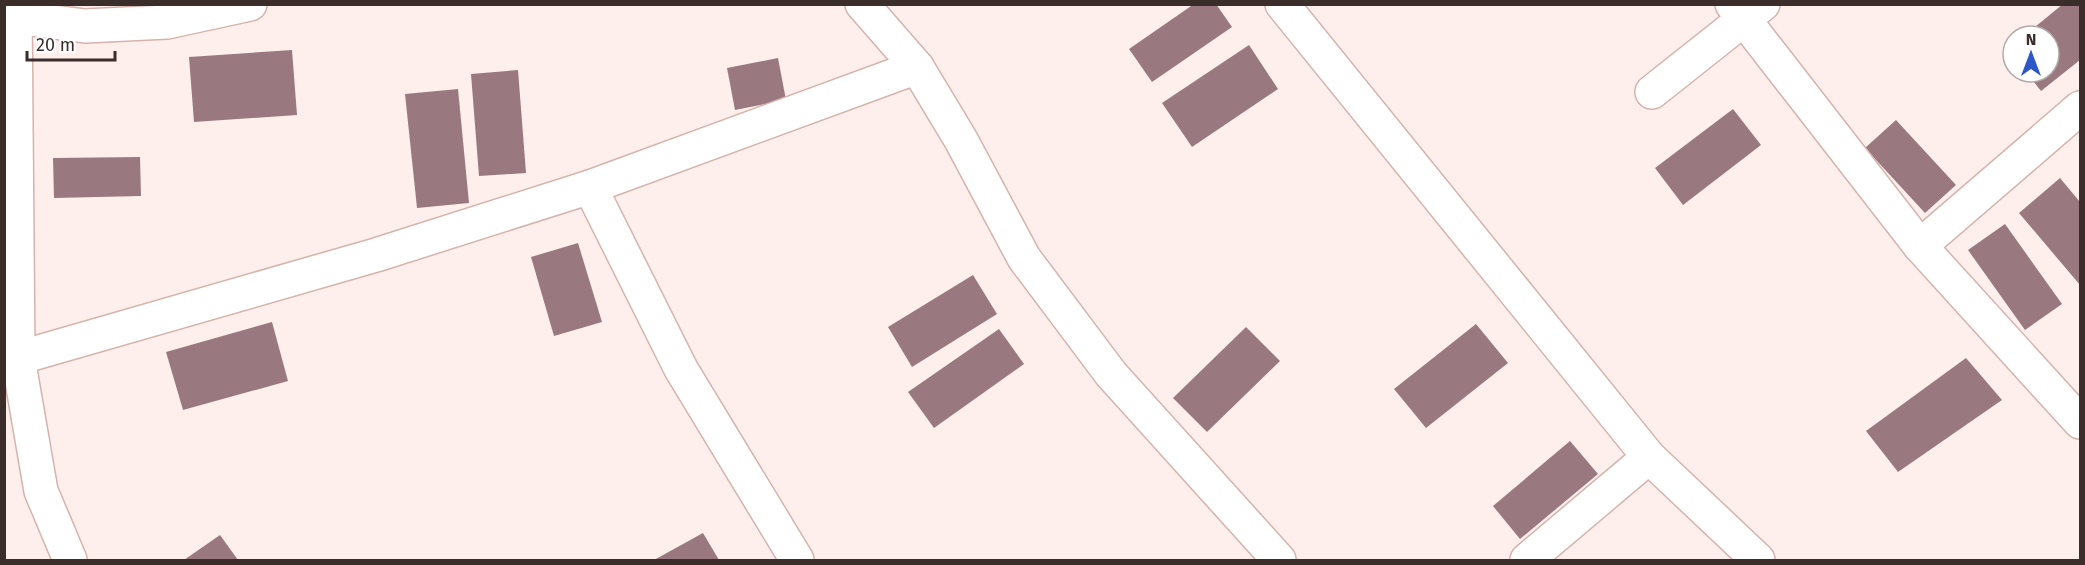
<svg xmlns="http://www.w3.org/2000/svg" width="2085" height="565" font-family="'Fira Sans',sans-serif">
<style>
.building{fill:#99797f}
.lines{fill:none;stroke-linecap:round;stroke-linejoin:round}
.minor-casing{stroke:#d5b3ac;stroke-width:36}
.minor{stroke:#fff;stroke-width:33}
</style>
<rect width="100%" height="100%" fill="#feefec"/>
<g class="building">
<polygon points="1194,4 1216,4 1232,27 1152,82 1129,49"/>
<polygon points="2063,4 2080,4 2080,60 2041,91 2026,72 2049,72 2049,36 2024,36"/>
<polygon points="1249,45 1278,89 1192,147 1162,103"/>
<polygon points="292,50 297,115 194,122 189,57"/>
<polygon points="778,58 786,100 735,110 727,68"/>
<polygon points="518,70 526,173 479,176 471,74"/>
<polygon points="458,89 469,203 417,208 405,94"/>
<polygon points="1733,109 1761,145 1683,205 1655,168"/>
<polygon points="1896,120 1956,185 1925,213 1865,148"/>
<polygon points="140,157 141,196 54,198 53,158"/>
<polygon points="2060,178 2080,202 2080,285 2019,213"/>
<polygon points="2005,224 2062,304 2025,330 1968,250"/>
<polygon points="578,243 602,322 554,336 531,257"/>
<polygon points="973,275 997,314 912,367 888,327"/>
<polygon points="272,322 288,381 183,410 166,352"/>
<polygon points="1476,324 1508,363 1426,428 1394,389"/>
<polygon points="1246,327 1280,361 1207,432 1173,398"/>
<polygon points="999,329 1024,364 934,428 908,392"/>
<polygon points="1966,358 2002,400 1898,472 1866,431"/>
<polygon points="1570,441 1598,474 1520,539 1493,506"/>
<polygon points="703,533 719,560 654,560"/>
<polygon points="220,535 238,560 184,560"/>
</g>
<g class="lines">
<defs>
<g id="minor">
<polyline points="15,4 18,358 41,491 70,560"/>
<polyline points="862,4 917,67 961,140 1024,258 1111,374 1279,560"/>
<polyline points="1282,4 1649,457 1758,560"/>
<polyline points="1732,4 1920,246 2080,422"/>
<polyline points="14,17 85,26 167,22 250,4"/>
<polyline points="1652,92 1763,4"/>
<polyline points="590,187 917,67"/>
<polyline points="1920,246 2080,108"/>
<polyline points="18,358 376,255 590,187 681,369 797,560"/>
<polyline points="1527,560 1649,457"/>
</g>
</defs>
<use href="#minor" class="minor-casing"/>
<use href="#minor" class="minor"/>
</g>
<rect width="2085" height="565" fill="none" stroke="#3a2d2a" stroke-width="12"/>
<g transform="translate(2031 54)"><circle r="28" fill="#ffffff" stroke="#b0abaa" stroke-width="1.5"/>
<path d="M0-4.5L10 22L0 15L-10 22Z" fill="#2d56c6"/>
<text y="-9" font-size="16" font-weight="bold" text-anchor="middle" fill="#3a2d2a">N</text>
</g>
<path d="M27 51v9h88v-9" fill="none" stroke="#3a2d2a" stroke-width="3"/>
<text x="36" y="51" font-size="18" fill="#3a2d2a" stroke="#ffffff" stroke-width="4.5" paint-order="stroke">20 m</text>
</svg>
